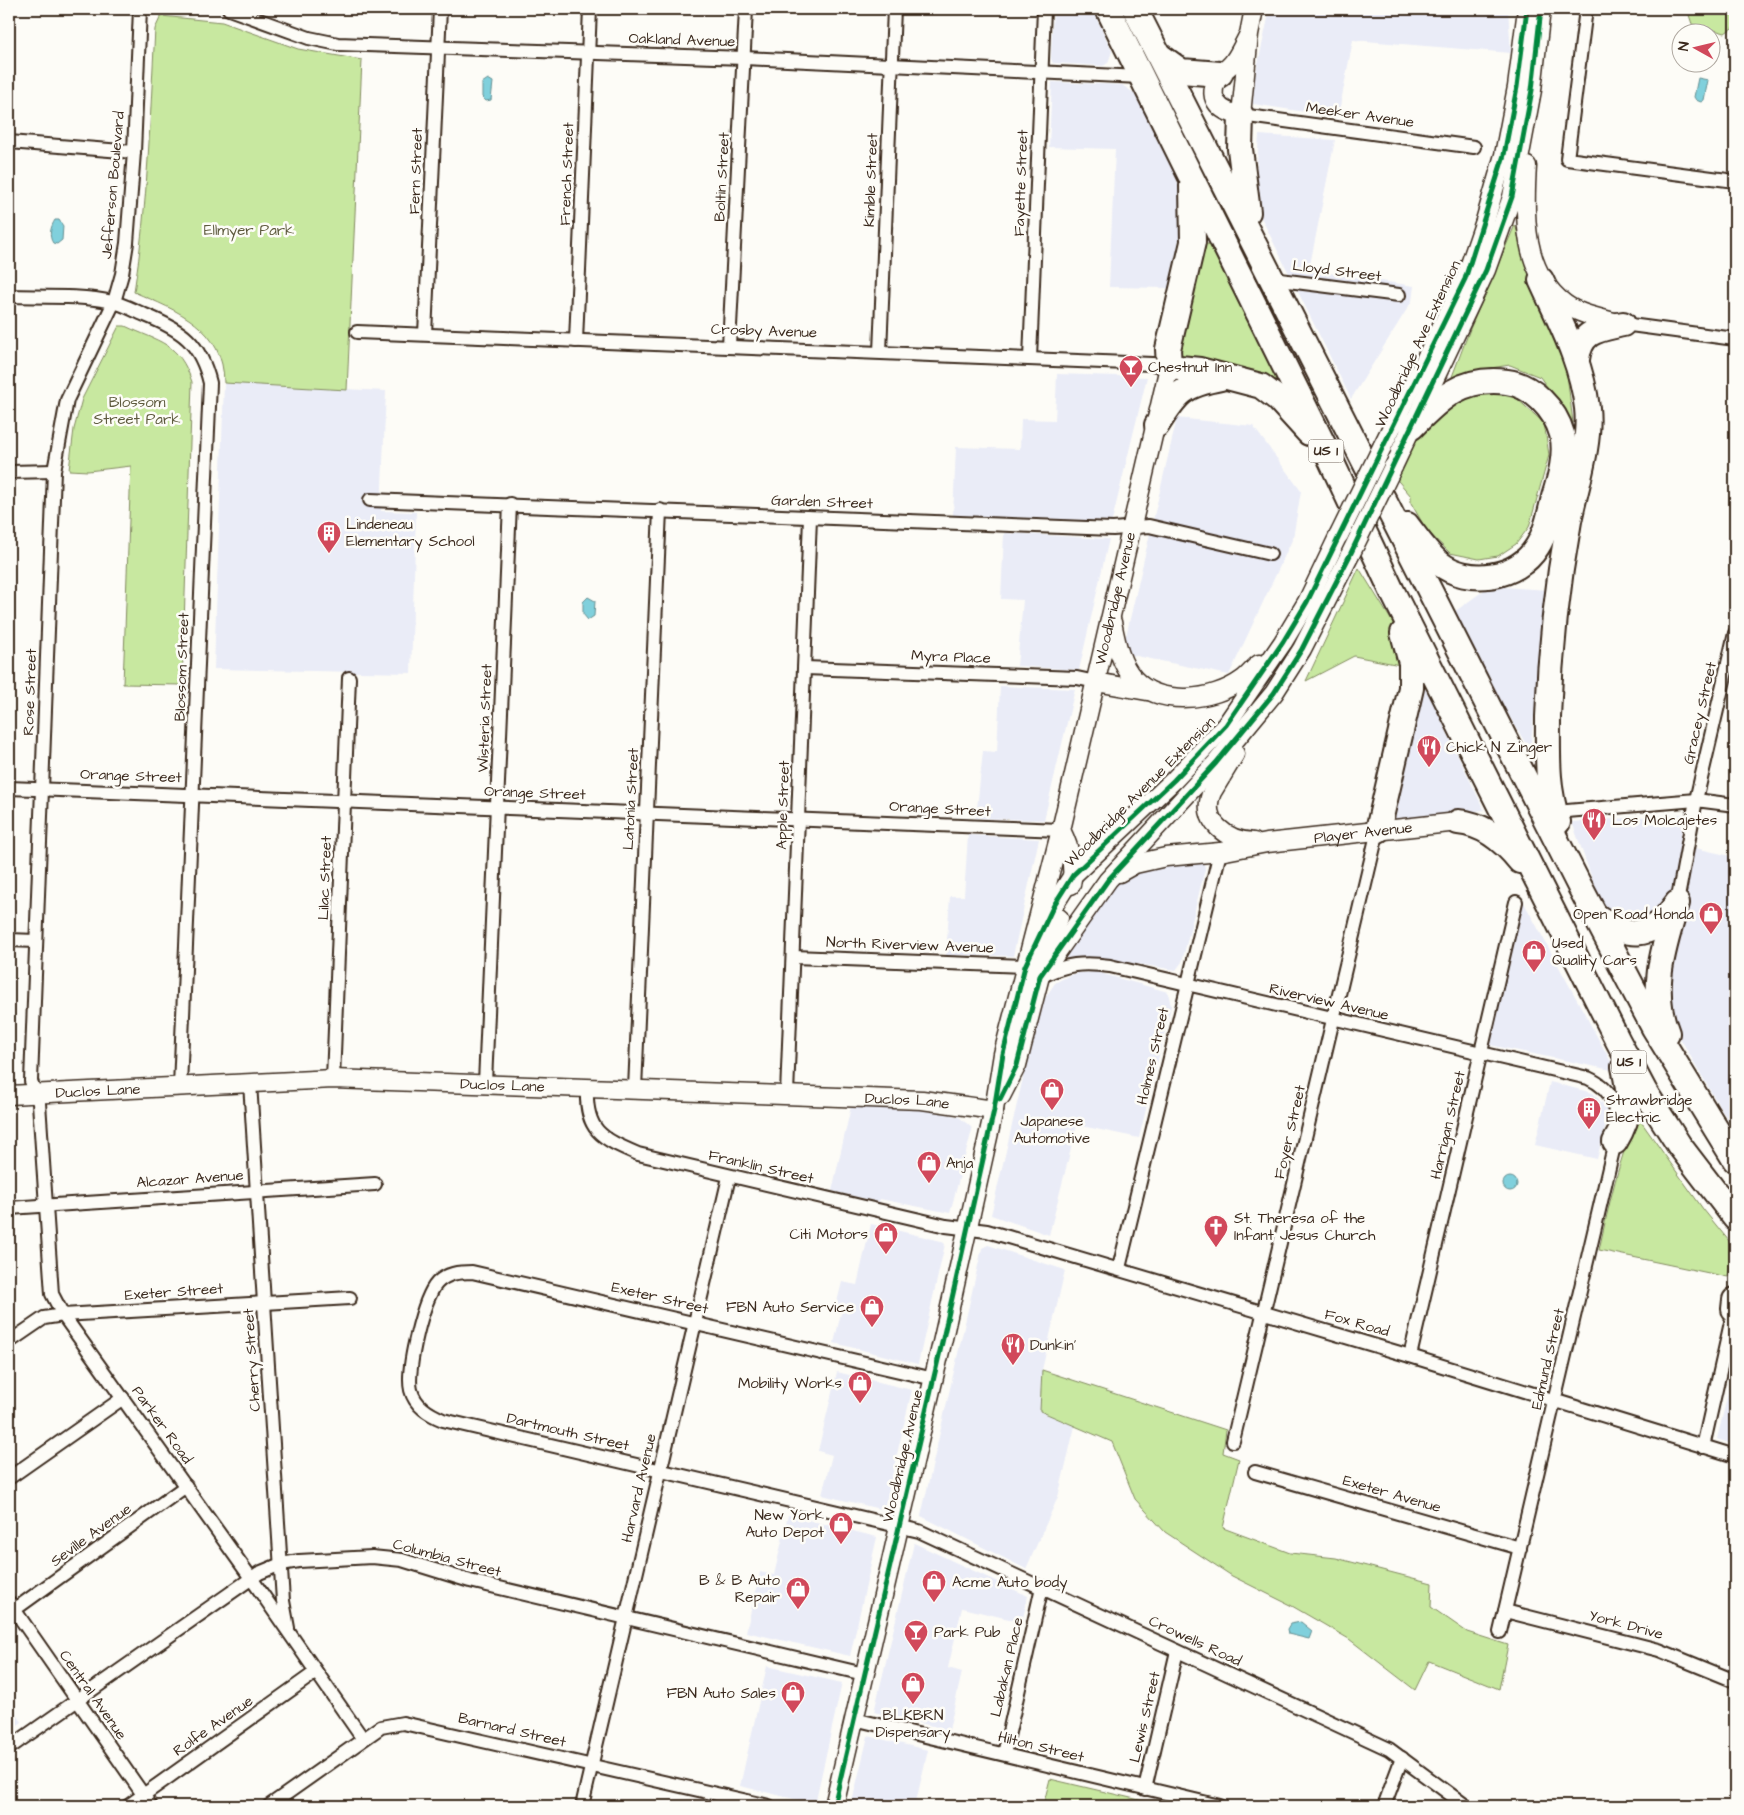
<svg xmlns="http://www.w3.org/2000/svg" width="1744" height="1815" font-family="'Architects Daughter',sans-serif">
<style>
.built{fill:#eaecf7}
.green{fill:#c8e8a0;stroke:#82895f}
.water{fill:#80d0dc;stroke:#648e90}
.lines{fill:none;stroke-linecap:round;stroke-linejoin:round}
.street-casing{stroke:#3b2a1e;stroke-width:16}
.secondary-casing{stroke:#3b2a1e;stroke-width:21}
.highway-casing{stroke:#3b2a1e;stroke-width:28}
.street{stroke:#fdfcf7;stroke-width:12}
.secondary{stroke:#fdfcf7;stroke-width:18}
.highway{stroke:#fdfcf7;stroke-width:24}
.secondary-bridge-casing{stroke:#3b2a1e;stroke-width:21;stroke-linecap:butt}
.secondary-bridge{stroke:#fdfcf7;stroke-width:18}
.cycleway-casing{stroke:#fdfcf7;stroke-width:8}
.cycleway{stroke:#00873e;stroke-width:5}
.labels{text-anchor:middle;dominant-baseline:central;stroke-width:5;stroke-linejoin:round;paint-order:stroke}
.shield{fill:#fdfcf7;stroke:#75695f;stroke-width:1}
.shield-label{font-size:14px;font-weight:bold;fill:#3b2a1e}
.street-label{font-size:15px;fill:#3b2a1e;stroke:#fdfcf7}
.park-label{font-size:15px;fill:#5e5a3e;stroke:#fdfcf7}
.poi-label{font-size:15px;fill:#3b2a1e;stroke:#fdfcf7;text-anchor:start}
</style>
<rect width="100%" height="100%" fill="#fdfcf7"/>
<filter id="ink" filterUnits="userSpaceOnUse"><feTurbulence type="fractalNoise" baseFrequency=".02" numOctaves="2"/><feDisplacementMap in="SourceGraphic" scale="10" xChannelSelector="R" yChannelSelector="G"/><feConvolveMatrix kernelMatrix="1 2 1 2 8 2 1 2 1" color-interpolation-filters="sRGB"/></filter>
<g filter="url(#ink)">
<g class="built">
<polygon points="1053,9 1092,9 1112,51 1108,63 1103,66 1053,63 1051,59"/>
<polygon points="1270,9 1508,9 1511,53 1353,40 1338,117 1253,104 1255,77"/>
<polygon points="1052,82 1122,85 1134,93 1175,175 1183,197 1183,220 1169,288 1109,287 1115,149 1049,147"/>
<polygon points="1259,135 1335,140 1309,270 1414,286 1412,301 1351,399 1254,203"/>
<polygon points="1057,374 1147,377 1112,521 953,515 956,447 1020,449 1021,419 1055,420"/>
<polygon points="224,383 386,391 381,511 416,512 411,673 214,669"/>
<polygon points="1177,418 1253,426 1301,491 1293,538 1229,675 1122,653"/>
<polygon points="1004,533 1109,539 1079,670 1017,666 1023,600 1001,599"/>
<polygon points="1490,586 1548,590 1530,751 1450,615"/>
<polygon points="1422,680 1484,810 1389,821"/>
<polygon points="1000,686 1075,689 1044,820 976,818 983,751 997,752"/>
<polygon points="1684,814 1672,898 1647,920 1626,924 1601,904 1572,822"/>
<polygon points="968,835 1039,839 1013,956 946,955 950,896 964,896"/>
<polygon points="1695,848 1735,857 1735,948 1733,960 1735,961 1735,1128 1722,1111 1668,1017 1665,975"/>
<polygon points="1199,858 1204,862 1205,869 1182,962 1176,970 1099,958 1062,958 1116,885 1126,875 1139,868"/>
<polygon points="1523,901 1616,1071 1490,1045"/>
<polygon points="1096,972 1168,992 1171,1006 1139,1138 1077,1125 1049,1235 991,1215 1034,1031 1045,998 1055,983 1068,976 1078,973"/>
<polygon points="1550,1082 1593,1093 1604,1105 1607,1112 1606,1124 1597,1159 1535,1145"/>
<polygon points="852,1102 920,1108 959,1117 971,1127 972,1130 950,1213 880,1199 879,1202 832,1191"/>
<polygon points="871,1224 941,1241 945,1244 918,1364 834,1343 841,1313 836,1306 842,1282 857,1285"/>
<polygon points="988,1245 1065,1270 1042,1370 1040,1411 1075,1426 1058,1497 1026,1569 921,1516 982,1248"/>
<polygon points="1735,1364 1735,1445 1717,1439"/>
<polygon points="837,1372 912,1390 884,1510 822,1495 832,1455 818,1451"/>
<polygon points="788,1515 877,1537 850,1656 746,1632 760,1572 774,1575"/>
<polygon points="914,1543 1028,1596 1022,1622 962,1608 948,1668 962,1672 949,1730 874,1712"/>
<polygon points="767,1666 842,1683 815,1804 740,1786"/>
<polygon points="9,1703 22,1722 9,1731"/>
<polygon points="868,1736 928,1750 915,1806 851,1806"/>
</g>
<g class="green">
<polygon points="1687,9 1735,9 1735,26 1725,33 1692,24"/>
<path d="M 161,16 L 222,22 L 298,49 L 362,60 L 347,390 L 224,383 C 224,328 178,311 134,292 C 148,205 150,117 155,29 Z"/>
<polygon points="1515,225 1566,366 1573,423 1540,377 1510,365 1484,369 1450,382 1470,329"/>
<polygon points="1199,244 1209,244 1283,392 1175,362"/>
<path d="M 119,326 L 125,326 C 159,342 179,342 192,382 L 182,685 L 123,684 L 131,466 L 88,471 L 69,470 L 74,429 L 82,399 Z"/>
<polygon points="1483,390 1515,397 1544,423 1549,455 1529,527 1516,544 1498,556 1479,559 1450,553 1427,531 1411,503 1411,496 1393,475 1419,427 1447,398"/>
<polygon points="1359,568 1398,631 1400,665 1354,656 1306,681"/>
<path d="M 1637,1116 L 1703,1209 L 1729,1241 L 1732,1253 L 1728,1277 L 1599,1250 C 1609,1204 1619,1159 1637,1116 Z"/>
<polygon points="1042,1370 1226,1430 1223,1453 1239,1459 1223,1528 1290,1553 1336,1558 1432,1583 1431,1607 1467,1632 1508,1645 1499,1689 1429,1661 1415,1690 1349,1639 1292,1606 1232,1576 1165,1532 1135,1499 1112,1442 1040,1411"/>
<polygon points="1050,1779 1165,1806 1043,1806"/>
</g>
<g class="water">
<polygon points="1698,78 1708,80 1704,100 1701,102 1696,100 1694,97"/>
<polygon points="488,79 493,82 491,100 486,101 482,97 482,83"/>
<path d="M 55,220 L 59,220 L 63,226 L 62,240 L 57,244 L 53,243 C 48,236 51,226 55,220 Z"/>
<polygon points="588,597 595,601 594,616 588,620 583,614 583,602"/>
<circle cx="1510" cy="1184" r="7"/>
<polygon points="1301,1622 1312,1631 1309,1639 1288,1634 1287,1629 1290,1624"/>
</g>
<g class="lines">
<defs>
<g id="street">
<polyline points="140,9 134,152 127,243 122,274 114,302 67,400 54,471 31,1081 39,1103 52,1294 63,1315 251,1578 363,1739"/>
<polyline points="229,9 309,38 338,44 744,58 1140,77"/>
<polyline points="1586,9 1567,159 1735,181"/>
<polyline points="1241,115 1474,147"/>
<polyline points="9,142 134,152"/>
<polyline points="1272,279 1399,295"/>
<path d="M 9,296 C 43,297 80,295 113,302 C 123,304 135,311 145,315 C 182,330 200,342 210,383 L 180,1086"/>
<polyline points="1623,324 1735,339"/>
<polyline points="357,332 1152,364 1169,367"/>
<polyline points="425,334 440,9"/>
<polyline points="576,341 590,9"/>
<polyline points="729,346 746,9"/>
<polyline points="880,352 894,9"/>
<polyline points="1030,359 1044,9"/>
<polyline points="9,472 54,471"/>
<polyline points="370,500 1113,529 1149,526 1270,554"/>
<polyline points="805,668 1077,678 1096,682"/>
<polyline points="9,788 1061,830"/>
<polyline points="1567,811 1696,800 1735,805"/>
<polyline points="1677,903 1696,800 1735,633"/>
<polyline points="9,940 36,941"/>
<polyline points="794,957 1025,966"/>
<path d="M 1042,976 C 1066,964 1083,962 1110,966 L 1588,1078 C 1619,1092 1616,1113 1615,1142 L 1500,1632"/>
<polyline points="333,1079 349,678"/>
<polyline points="250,1083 283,1601 288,1628"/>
<polyline points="485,1083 510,504"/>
<path d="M 587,1087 C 585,1131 601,1138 638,1154 L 946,1226 L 987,1231 L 1008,1237 L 1410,1356 L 1735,1456"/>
<polyline points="635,1089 660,510"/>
<polyline points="787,1094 810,518"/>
<polyline points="9,1208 375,1184"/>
<polyline points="1119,1268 1220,852"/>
<polyline points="9,1342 44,1318 63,1315 350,1298"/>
<polyline points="1410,1356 1516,902"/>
<path d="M 934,1379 L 472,1272 C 459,1272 447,1273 437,1283 C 423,1298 406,1370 411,1390 C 415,1406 429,1414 443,1420 L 919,1531 L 1389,1749 L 1466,1806"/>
<polyline points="1233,1441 1378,830"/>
<polyline points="1703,1447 1734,1309"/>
<polyline points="1255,1472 1520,1548"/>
<polyline points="9,1478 123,1398"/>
<polyline points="9,1602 151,1806"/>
<polyline points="14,1610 186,1486"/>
<polyline points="1505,1611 1659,1650 1735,1681"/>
<polyline points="854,1719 1220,1806"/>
<polyline points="9,1748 259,1573 281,1564 299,1561 372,1557 402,1560 470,1581 864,1674"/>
<polyline points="1004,1754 1042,1587"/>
<polyline points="1145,1789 1177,1651"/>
<polyline points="128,1806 316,1672"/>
<polyline points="269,1806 381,1727 403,1723 769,1806"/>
<polyline points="582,1806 729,1177"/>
<polyline points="1384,1806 1402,1758"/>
</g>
<g id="secondary">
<path d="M 1249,34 C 1244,43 1240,53 1234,61 C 1230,67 1224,70 1220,75 C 1205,97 1218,112 1241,115 L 1249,34 L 1254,9"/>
<path d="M 1527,166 C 1524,213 1522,272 1565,304 C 1580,315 1604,319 1622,324"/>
<polyline points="1382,447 1465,279 1485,221 1504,155 1517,87 1527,9"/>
<polyline points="1393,467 1486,270 1512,197 1532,90 1541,9"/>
<path d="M 1112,622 C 1116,642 1120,664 1134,679 C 1160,707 1213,701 1242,680 C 1248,676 1253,669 1259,664"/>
<polyline points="1096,682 1147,691"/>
<path d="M 1235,754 L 1212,792 C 1199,821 1227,841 1254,842"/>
<path d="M 1061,830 C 1069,846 1075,867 1071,885"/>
<path id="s1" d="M 1119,873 L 1135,864 L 1166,857 L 1220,852 L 1267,843 L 1458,822"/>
<polyline points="1044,926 1054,905 1073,875 1174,780 1226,725 1283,642 1307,602 1339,535"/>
<polyline points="1040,976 1108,880 1216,763 1274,693 1302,649 1350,555"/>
<path id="s2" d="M 9,1095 L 333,1079 L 922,1100 L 994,1110"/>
<polyline points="1001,1096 1017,1065 1040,976 1044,944 1059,918"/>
<path id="s3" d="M 834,1806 L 944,1334 L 994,1110 L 1003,1054 L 1061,830 L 1169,367"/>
</g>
<g id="highway">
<polyline points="1108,9 1327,452 1392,591 1618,1041 1645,1092 1679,1145 1735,1218"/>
<polyline points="1135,9 1579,885 1654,1028 1735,1160"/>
<polyline points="1160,56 1181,71 1220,74"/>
<polyline points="1241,115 1240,149 1248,212"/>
<polyline points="1192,186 1193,242 1168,349 1169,367 1200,370 1261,386 1278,399 1309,433"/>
<path d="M 1541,280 C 1560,322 1582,362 1587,408 C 1591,443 1576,486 1569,521 C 1557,586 1550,651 1548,717 C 1548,753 1546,787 1558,822"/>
<path d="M 1577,359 C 1581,330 1598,330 1623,324"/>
<path d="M 1157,425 C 1177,393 1183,385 1221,378"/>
<path d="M 1407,525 C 1417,538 1426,552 1439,563 C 1468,586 1517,579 1537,547 C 1546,533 1550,514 1554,497 C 1560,478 1567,454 1562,434 C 1555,409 1532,385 1507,382 C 1463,376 1440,398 1412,427"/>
<path d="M 1458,822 C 1484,824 1504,841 1520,861"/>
<polyline points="1378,830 1411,688 1411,663 1403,633"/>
<path d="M 1596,916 C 1628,938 1650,941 1674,907"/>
<path d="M 1667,1033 C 1649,989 1664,946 1677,903"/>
<path d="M 1615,1142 C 1632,1113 1631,1099 1624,1067"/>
<polyline points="1734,1309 1735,1300"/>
</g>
</defs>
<use href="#street" class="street-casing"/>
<use href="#secondary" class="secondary-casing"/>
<use href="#highway" class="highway-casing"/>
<use href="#street" class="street"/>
<use href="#secondary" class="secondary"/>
<use href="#highway" class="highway"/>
<defs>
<g id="secondary-bridge">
<polyline points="1339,535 1382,447"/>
<polyline points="1350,555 1393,467"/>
</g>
</defs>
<use href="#secondary-bridge" class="secondary-bridge-casing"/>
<use href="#secondary-bridge" class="secondary-bridge"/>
<defs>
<g id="cycleway">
<polyline points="1000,1099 1017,1065 1040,976 1108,880 1216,763 1274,693 1302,649 1350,555 1486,270 1512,197 1532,90 1541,9"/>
<polyline points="834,1806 944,1334 994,1110 1003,1054 1025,966 1054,905 1073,875 1174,780 1226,725 1283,642 1307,602 1465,279 1504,155 1517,87 1527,9"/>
</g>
</defs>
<use href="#cycleway" class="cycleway-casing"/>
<use href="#cycleway" class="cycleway"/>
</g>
</g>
<defs>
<symbol id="bar-pin" viewBox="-11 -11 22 30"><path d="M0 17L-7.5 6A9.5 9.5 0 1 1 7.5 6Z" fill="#d1495b" stroke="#fdfcf7"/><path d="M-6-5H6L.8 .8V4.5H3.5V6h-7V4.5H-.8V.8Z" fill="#fff"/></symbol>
<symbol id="building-pin" viewBox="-11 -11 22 30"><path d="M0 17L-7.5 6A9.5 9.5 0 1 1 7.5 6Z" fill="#d1495b" stroke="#fdfcf7"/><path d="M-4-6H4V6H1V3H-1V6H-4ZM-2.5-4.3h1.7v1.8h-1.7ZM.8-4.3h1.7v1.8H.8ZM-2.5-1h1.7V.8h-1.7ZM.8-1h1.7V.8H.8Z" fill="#fff"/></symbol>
<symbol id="restaurant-pin" viewBox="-11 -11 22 30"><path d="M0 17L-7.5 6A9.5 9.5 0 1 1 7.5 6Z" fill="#d1495b" stroke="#fdfcf7"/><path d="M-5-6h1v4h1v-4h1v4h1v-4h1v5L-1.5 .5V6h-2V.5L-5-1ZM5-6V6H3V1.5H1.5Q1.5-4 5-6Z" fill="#fff"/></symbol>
<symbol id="shop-pin" viewBox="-11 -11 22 30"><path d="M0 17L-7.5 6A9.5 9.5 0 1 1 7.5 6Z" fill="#d1495b" stroke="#fdfcf7"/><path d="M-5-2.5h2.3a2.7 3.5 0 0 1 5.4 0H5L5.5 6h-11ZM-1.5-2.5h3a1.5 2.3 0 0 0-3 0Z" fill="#fff"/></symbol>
<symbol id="church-pin" viewBox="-11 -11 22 30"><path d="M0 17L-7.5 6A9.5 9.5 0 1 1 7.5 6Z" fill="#d1495b" stroke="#fdfcf7"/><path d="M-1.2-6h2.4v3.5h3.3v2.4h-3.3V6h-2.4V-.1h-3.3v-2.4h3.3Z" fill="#fff"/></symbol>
</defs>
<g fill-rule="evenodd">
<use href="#bar-pin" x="1117" y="353" width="28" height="38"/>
<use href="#building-pin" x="315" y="519" width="28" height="38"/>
<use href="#restaurant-pin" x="1415" y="733" width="28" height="38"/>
<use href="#restaurant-pin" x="1580" y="806" width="28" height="38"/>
<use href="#shop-pin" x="1697" y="900" width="28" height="38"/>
<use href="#shop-pin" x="1520" y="938" width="28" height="38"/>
<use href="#shop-pin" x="1038" y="1076" width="28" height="38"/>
<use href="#building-pin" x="1575" y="1095" width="28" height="38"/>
<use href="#shop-pin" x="915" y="1149" width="28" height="38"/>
<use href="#church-pin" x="1202" y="1213" width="28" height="38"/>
<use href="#shop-pin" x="872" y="1220" width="28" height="38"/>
<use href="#shop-pin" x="858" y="1293" width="28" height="38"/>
<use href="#restaurant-pin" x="999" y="1331" width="28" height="38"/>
<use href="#shop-pin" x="846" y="1369" width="28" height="38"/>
<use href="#shop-pin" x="827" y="1510" width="28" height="38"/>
<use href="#shop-pin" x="920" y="1568" width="28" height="38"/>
<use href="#shop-pin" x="784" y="1575" width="28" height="38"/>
<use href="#bar-pin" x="902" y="1618" width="28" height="38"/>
<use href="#shop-pin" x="899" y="1670" width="28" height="38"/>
<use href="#shop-pin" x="779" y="1679" width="28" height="38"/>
</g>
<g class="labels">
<g class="shield">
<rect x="1308.5" y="439.5" width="35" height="23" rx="4"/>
<rect x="1611.5" y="1050.5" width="35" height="23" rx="4"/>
</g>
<g class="shield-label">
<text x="1326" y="451">US 1</text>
<text x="1629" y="1062">US 1</text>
</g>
<g class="street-label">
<text transform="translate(682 40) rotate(2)">Oakland Avenue</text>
<text transform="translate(1360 115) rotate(8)">Meeker Avenue</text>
<text transform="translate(416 171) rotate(-88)">Fern Street</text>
<text transform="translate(567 174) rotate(-88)">French Street</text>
<text transform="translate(722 177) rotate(-87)">Boltin Street</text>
<text transform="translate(871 180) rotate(-88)">Kimble Street</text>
<text transform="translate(1021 183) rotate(-88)">Fayette Street</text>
<text transform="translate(113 185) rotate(-85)">Jefferson Boulevard</text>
<text transform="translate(1337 271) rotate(7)">Lloyd Street</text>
<text transform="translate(764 331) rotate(2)">Crosby Avenue</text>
<text transform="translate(1418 344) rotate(-65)">Woodbridge Ave Extension</text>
<text transform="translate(822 502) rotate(2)">Garden Street</text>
<text stroke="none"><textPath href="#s3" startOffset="1240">Woodbridge Avenue</textPath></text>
<text transform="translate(951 657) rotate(2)">Myra Place</text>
<text transform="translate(182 667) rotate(-88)">Blossom Street</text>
<text transform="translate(30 692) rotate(-88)">Rose Street</text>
<text transform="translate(1700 713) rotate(-77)">Gracey Street</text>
<text transform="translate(485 718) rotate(-88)">Wisteria Street</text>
<text transform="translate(131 776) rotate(2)">Orange Street</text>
<text transform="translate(1140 792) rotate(-45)">Woodbridge Avenue Extension</text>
<text transform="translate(535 793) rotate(2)">Orange Street</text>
<text transform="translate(631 799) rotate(-87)">Latonia Street</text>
<text transform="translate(783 805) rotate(-88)">Apple Street</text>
<text transform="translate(940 809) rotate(3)">Orange Street</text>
<text stroke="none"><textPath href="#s1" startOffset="249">Player Avenue</textPath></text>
<text transform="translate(325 878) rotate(-88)">Lilac Street</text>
<text transform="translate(910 945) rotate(2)">North Riverview Avenue</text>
<text transform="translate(1329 1002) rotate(13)">Riverview Avenue</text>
<text transform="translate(1153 1056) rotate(-77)">Holmes Street</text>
<text stroke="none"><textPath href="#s2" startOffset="494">Duclos Lane</textPath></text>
<text stroke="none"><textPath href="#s2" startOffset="89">Duclos Lane</textPath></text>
<text stroke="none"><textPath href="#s2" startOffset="899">Duclos Lane</textPath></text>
<text transform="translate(1448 1125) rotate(-77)">Harrigan Street</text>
<text transform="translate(1290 1132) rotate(-77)">Foyer Street</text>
<text transform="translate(761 1167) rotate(13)">Franklin Street</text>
<text transform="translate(190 1179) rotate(-4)">Alcazar Avenue</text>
<text transform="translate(174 1292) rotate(-4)">Exeter Street</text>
<text transform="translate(660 1298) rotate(13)">Exeter Street</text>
<text transform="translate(1357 1323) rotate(16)">Fox Road</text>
<text transform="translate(1548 1359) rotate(-77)">Edmund Street</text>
<text transform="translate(252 1360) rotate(-94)">Cherry Street</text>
<text transform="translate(162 1425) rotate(54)">Parker Road</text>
<text transform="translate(568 1432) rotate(13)">Dartmouth Street</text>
<text transform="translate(903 1456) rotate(-77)">Woodbridge Avenue</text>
<text transform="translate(639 1488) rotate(-77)">Harvard Avenue</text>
<text transform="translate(1392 1494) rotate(16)">Exeter Avenue</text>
<text transform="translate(91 1535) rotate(-36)">Seville Avenue</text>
<text transform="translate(447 1558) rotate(15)">Columbia Street</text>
<text transform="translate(1626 1625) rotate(15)">York Drive</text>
<text transform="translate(1195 1641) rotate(25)">Crowells Road</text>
<text transform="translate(1007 1667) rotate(-77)">Labakan Place</text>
<text transform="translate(93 1695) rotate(55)">Central Avenue</text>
<text transform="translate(1145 1717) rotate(-77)">Lewis Street</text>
<text transform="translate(213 1726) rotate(-35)">Rolfe Avenue</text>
<text transform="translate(512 1730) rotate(13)">Barnard Street</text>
<text transform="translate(1041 1747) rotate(14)">Hilton Street</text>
</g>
<g class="park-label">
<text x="249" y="230">Ellmyer Park</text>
<text x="137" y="402">Blossom<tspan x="137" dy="17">Street Park</tspan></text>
</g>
<g class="poi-label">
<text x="1148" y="367">Chestnut Inn</text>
<text x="346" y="524">Lindeneau<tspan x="346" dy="17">Elementary School</tspan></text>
<text x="1446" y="747">Chick N Zinger</text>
<text x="1612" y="820">Los Molcajetes</text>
<text x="1694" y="914" text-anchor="end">Open Road Honda</text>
<text x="1552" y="943">Used<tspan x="1552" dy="17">Quality Cars</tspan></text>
<text x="1606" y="1100">Strawbridge<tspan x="1606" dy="17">Electric</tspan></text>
<text x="1052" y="1121" text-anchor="middle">Japanese<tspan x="1052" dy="17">Automotive</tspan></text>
<text x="946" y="1163">Anja</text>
<text x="1234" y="1218">St. Theresa of the<tspan x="1234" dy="17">Infant Jesus Church</tspan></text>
<text x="868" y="1234" text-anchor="end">Citi Motors</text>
<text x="854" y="1307" text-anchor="end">FBN Auto Service</text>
<text x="1030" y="1345">Dunkin'</text>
<text x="842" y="1383" text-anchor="end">Mobility Works</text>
<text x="824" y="1515" text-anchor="end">New York<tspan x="824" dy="17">Auto Depot</tspan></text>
<text x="780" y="1580" text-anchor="end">B &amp; B Auto<tspan x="780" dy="17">Repair</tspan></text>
<text x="952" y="1582">Acme Auto body</text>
<text x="934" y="1632">Park Pub</text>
<text x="776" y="1693" text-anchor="end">FBN Auto Sales</text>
<text x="913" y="1715" text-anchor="middle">BLKBRN<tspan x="913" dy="17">Dispensary</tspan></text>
</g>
</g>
<rect width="1744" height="1815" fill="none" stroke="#fdfcf7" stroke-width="30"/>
<rect x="15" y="15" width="1714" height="1785" fill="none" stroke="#3b2a1e" stroke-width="2" filter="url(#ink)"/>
<g transform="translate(1696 48) rotate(278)"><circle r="24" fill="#fdfcf7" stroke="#afa8a0"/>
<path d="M0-4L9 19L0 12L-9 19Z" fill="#d1495b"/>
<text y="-8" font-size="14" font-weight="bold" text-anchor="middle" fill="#3b2a1e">N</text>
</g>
</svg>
